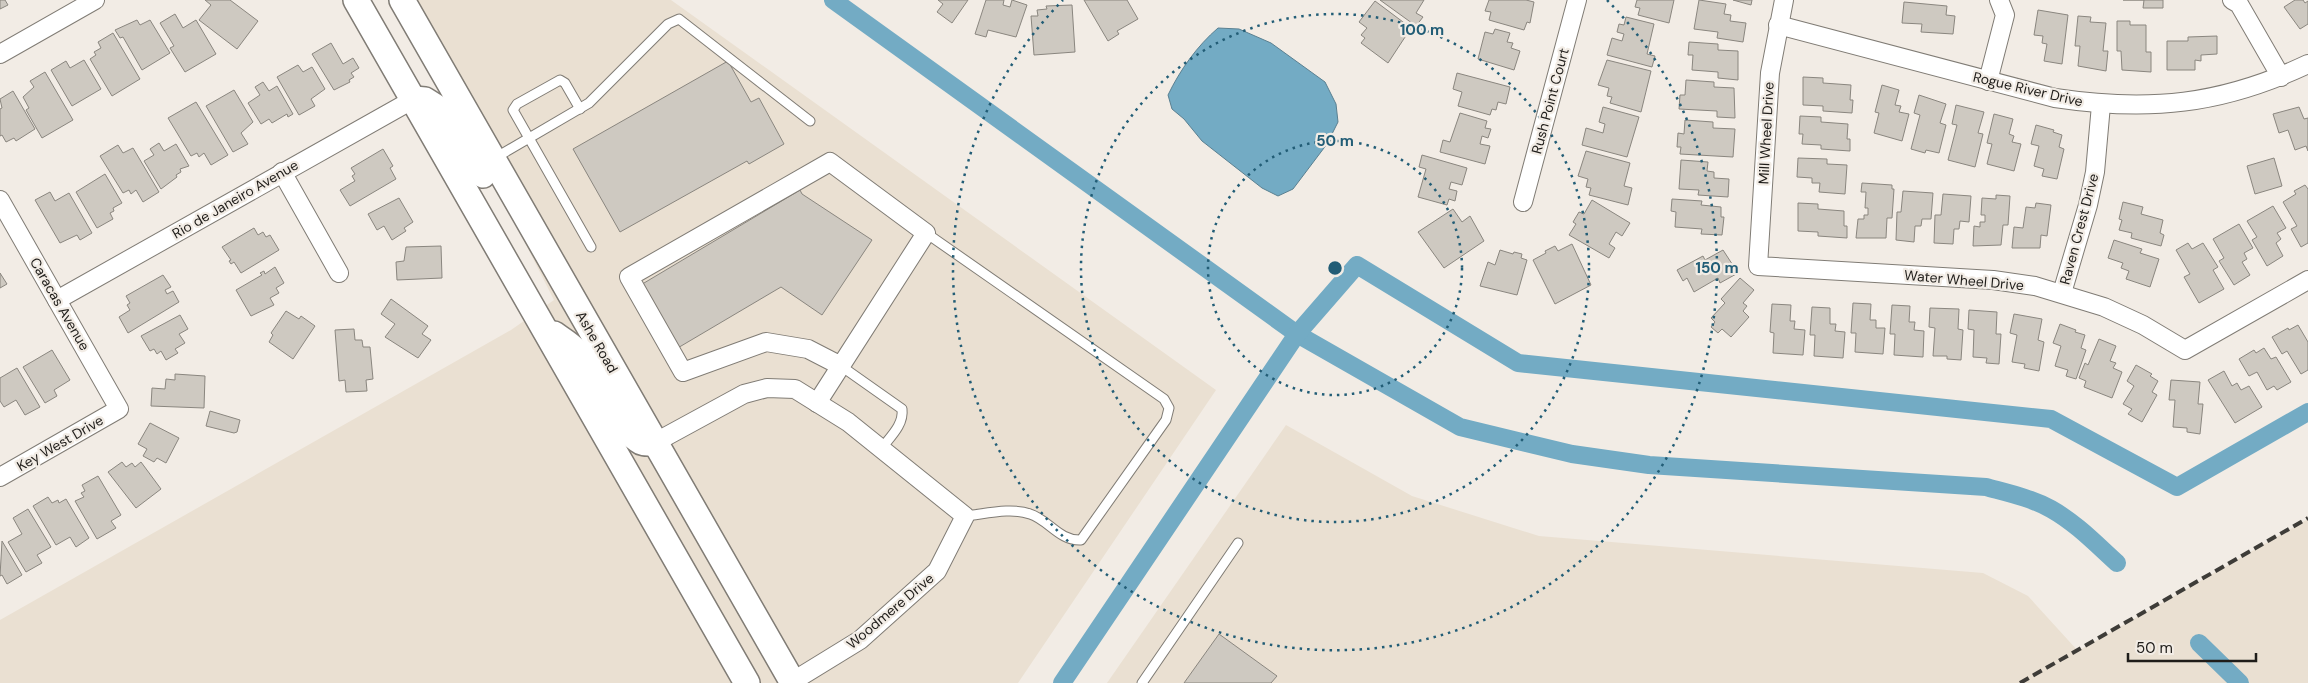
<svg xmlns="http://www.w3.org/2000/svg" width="2308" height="683" font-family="'DM Sans',sans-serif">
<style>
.built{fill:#eae0d2}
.water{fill:#73abc4;stroke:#5a8091}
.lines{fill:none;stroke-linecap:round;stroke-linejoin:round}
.canal{stroke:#73abc4;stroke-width:18}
.building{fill:#cec9c1;stroke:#8a867f}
.lane-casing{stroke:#807c75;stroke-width:11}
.street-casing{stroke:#807c75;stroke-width:20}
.secondary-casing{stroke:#807c75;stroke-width:28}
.lane{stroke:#fff;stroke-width:9}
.street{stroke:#fff;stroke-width:18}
.secondary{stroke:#fff;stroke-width:25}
.rail{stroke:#3e3c38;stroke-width:4;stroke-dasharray:10 5;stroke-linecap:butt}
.ring{fill:none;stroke:#225d76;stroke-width:2.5;stroke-dasharray:2.5 5}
.labels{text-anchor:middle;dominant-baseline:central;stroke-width:4.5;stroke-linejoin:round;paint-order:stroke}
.street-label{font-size:14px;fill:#1f1d1a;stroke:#f2ece5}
.centre{fill:#225d76;stroke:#f2ece5;stroke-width:2.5}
.ring-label{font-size:15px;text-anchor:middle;font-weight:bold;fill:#225d76;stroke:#f2ece5;stroke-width:4.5;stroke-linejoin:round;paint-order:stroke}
</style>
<rect width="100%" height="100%" fill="#f2ece5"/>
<g class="built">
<polygon points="402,0 671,0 1216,390 1018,683 0,683 0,620 511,330 554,300"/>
<polygon points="1286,425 1412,496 1539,536 1983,573 2028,596 2078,651 2308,519 2308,683 1107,683"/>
</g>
<path class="water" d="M 1218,28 L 1239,29 L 1271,43 L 1325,82 L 1336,104 L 1338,122 L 1327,144 L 1293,189 L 1278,196 L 1262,188 L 1202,141 L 1184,119 L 1172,109 L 1168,95 C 1180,70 1197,46 1218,28 Z"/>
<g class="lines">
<g class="canal">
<path d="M 833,0 L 1297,334 L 1460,427 L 1572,454 L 1649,465 L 1986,487 C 2008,493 2031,498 2051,509 C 2076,523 2096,544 2117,563"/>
<polyline points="2199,643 2240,683"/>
<polyline points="1062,683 1297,334 1357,265 1518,363 2051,419 2177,487 2308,412"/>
</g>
</g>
<g class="building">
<polygon points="0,0 5,0 8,5 0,9"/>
<polygon points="205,0 230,0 258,21 237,49 199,20 211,5"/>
<polygon points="938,0 968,0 952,23 937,12 943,4"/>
<polygon points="986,0 1004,0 1003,5 1010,7 1012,0 1027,5 1016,37 988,30 986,37 975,34"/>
<polygon points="1084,0 1127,0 1138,19 1117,31 1119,34 1108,41"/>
<polygon points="1380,0 1424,0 1416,13 1423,17 1416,26"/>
<polygon points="1489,0 1526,0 1534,2 1530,23 1527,22 1524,30 1489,20 1491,12 1485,11"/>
<polygon points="1637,0 1674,0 1669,23 1638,15 1640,8 1635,7"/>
<polygon points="1699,0 1726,4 1724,14 1731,15 1730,21 1746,23 1743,42 1717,38 1718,32 1694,29"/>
<polygon points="1733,0 1752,0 1751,5"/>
<polygon points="2123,0 2163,0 2163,8 2143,8 2144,0"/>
<polygon points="2295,0 2303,0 2305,3 2308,1 2308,24 2300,29 2284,7"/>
<polygon points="1375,1 1411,28 1388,63 1361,43 1365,38 1361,35 1367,28 1359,22"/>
<polygon points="1904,2 1947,6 1946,15 1955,16 1953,34 1921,32 1922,24 1902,23"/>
<polygon points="1072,5 1075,52 1034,55 1031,16 1038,16 1037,10 1047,9 1046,6"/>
<polygon points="2038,10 2068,15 2062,64 2044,61 2047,44 2042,43 2043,36 2034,35"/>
<polygon points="175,14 183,28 196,20 216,54 185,72 170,48 174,46 160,23"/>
<polygon points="2078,16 2091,17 2090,22 2106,23 2103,51 2108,51 2106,71 2078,66 2080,46 2075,46"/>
<polygon points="1626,17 1654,24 1647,54 1655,56 1652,67 1607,55 1612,38 1622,41 1624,34 1617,32 1619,24 1624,25"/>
<polygon points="137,20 140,25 150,20 170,53 142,70 123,37 120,38 115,30"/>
<polygon points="2117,21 2130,21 2130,25 2146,25 2146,52 2151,52 2151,72 2122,70 2121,51 2117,51"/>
<polygon points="1495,29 1510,33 1507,42 1513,43 1511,48 1520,51 1514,70 1478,59 1485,32 1493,34"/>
<polygon points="113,33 140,79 112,96 90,59 96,55 94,52 101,48 98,42"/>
<polygon points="2217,36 2217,54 2201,55 2201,61 2195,60 2195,70 2167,70 2167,41 2188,41 2188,37"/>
<polygon points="1689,42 1718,44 1718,50 1738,51 1738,80 1718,78 1718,72 1692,70 1693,55 1688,55"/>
<polygon points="331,43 343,64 353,58 359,68 351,73 354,77 349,80 350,82 334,90 312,54"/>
<polygon points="84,60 101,89 72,106 51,70 66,61 70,68"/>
<polygon points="1607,60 1651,71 1641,112 1610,103 1612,97 1607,96 1609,88 1598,85"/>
<polygon points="728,61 751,102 759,98 784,144 749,164 747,161 620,232 573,149"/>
<polygon points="298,65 303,72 312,67 325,89 311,99 315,106 299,115 277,77"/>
<polygon points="45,72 73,120 42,138 26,110 29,108 23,97 34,87 30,81"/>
<polygon points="1457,73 1510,87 1506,104 1498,102 1496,110 1492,109 1490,115 1458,106 1462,92 1453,89"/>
<polygon points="1803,77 1823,78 1823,83 1851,85 1850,100 1853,100 1852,113 1823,111 1823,106 1803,105"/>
<polygon points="1686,80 1714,82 1714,87 1734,88 1735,118 1717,117 1717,111 1679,109 1680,95 1685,95"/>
<polygon points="263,82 269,91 277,86 293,114 288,117 287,114 272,123 269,119 261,124 248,103 260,95 255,87"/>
<polygon points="1882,85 1899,90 1895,105 1901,106 1899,112 1909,114 1902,141 1874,133 1879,113 1875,112"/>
<polygon points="234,90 253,122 241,133 248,144 233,152 206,106"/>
<polygon points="13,91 35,129 16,141 14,138 6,142 2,135 0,136 0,109 2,108 0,99"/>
<polygon points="1919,95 1946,104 1940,123 1946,125 1939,153 1926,150 1925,153 1911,149 1920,115 1914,113"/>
<polygon points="196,102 228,155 211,165 204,153 199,157 197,153 191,156 168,118"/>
<polygon points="1956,105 1984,112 1978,133 1983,134 1975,167 1948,160 1957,125 1952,124"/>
<polygon points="1603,107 1639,117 1627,157 1582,145 1586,128 1603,133 1605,124 1599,122"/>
<polygon points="2299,107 2304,119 2308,118 2308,151 2306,146 2295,150 2288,130 2279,133 2273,114"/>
<polygon points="1460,113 1487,121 1485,128 1491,129 1488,138 1482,136 1480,144 1490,146 1485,164 1440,152 1443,140 1450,142"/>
<polygon points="1994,114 2013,119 2009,134 2014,136 2012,142 2021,144 2014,171 1987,164 1992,144 1987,143"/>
<polygon points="1800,116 1821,117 1821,122 1848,124 1847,139 1850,139 1850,151 1821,149 1821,145 1802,144 1803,134 1799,134"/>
<polygon points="1685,120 1713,122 1713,128 1735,129 1733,157 1680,154 1681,147 1677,147 1678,133 1684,134"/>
<polygon points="2036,125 2054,130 2053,132 2062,135 2059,147 2064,149 2057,179 2042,176 2044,169 2034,166 2039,146 2031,144"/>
<polygon points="159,143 164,151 176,144 189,166 180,169 181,172 176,175 177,177 161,189 144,161 154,155 150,149"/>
<polygon points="118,145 123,153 133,148 159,192 143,202 136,190 131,194 129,190 123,193 100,156"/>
<polygon points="383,149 393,166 390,168 396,179 350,206 340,190 355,181 352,176 355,174 351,168"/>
<polygon points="1586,151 1630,163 1624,186 1632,188 1628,205 1589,195 1591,188 1586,187 1588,179 1578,176"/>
<polygon points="1422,155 1467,168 1462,185 1451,182 1449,189 1457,191 1455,201 1449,199 1447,205 1418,197 1426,169 1419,167"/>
<polygon points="1798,158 1827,159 1827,164 1847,165 1845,194 1819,192 1820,183 1812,183 1812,178 1797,177"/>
<polygon points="2274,158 2282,186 2255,194 2247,166"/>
<polygon points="1681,160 1708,162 1707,171 1714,172 1714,178 1729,179 1728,197 1698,195 1699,190 1679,189"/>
<polygon points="105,174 122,203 113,208 114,211 110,213 113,219 97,228 76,192"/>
<polygon points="1862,183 1892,185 1892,189 1894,189 1892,218 1887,218 1886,238 1856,238 1858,219 1864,219 1864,215 1868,215 1868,208 1865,208 1866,192 1861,192"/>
<polygon points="2305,185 2308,189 2308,243 2301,247 2291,229 2297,226 2283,202 2296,194 2294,191"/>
<polygon points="800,190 802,194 872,240 822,315 781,287 676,349 639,286"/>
<polygon points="1903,191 1933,193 1931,219 1922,219 1921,226 1915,226 1914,242 1896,240 1897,212 1901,212"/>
<polygon points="50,192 55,201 69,193 92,233 80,240 77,235 60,243 35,200"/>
<polygon points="1943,194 1971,196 1969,222 1960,221 1959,229 1954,229 1953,244 1934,243 1935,215 1941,215"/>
<polygon points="1996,195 2010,196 2008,225 2003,225 2001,245 1973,246 1974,226 1980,227 1980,222 1985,222 1985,215 1981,215 1982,198 1996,199"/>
<polygon points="399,198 413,222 404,228 406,231 392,240 384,226 377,230 368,214"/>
<polygon points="1672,199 1702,201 1701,205 1721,207 1721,217 1724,217 1722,235 1701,234 1702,229 1675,227 1676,212 1671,211"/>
<polygon points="1592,200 1630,223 1622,236 1616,232 1609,244 1615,248 1609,258 1569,235 1576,224 1573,222 1579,212 1584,214"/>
<polygon points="2123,202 2143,207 2141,214 2163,220 2160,233 2164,235 2161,246 2131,238 2132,233 2119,230 2122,220 2119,219"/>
<polygon points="1798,203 1818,204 1818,209 1844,211 1844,226 1847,226 1847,238 1818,236 1818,232 1798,231"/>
<polygon points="2036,203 2051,205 2047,236 2041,235 2040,248 2012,248 2014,227 2023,228 2026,207 2035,208"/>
<polygon points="2273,206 2286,228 2277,233 2281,239 2276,243 2283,256 2267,266 2252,240 2257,237 2247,221"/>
<polygon points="1453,209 1462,222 1470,216 1484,241 1444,268 1418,232"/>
<polygon points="2239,224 2253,248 2244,253 2247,259 2242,262 2250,275 2234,285 2219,261 2224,258 2213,239"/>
<polygon points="254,228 258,235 263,232 266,237 270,235 279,250 241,273 234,262 231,264 229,261 231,260 222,247"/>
<polygon points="2114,240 2142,249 2140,253 2159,259 2150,287 2126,279 2129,271 2121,268 2123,263 2108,258"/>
<polygon points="2188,243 2192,249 2203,243 2218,267 2213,270 2224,289 2199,303 2184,277 2190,274 2176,250"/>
<polygon points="1572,244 1591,285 1555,304 1533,260 1546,253 1545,251 1555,246 1558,251"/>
<polygon points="441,246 442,278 397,280 396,262 404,261 406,247"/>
<polygon points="1500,250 1513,254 1514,252 1522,254 1521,258 1527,260 1517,295 1480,286 1488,262 1495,265"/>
<polygon points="1723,250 1738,273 1720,283 1718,278 1694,292 1687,278 1683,281 1677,270 1703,256 1705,260"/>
<polygon points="275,267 284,283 276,288 279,293 270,298 274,305 251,316 236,290 262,275 260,273 264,271 265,274"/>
<polygon points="0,273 7,284 0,288"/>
<polygon points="163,275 171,287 165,290 167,294 173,291 179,302 128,333 119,317 130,310 127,305 130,303 126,296"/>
<polygon points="1740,278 1754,290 1743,303 1747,306 1743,311 1749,317 1731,337 1722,329 1718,333 1711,327 1715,322 1711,318 1725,303 1721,299"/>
<polygon points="391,299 428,326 422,334 431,340 418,358 385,337 395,324 381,314"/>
<polygon points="1853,303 1871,304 1870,320 1876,320 1876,328 1885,328 1883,354 1855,352 1856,333 1851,333"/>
<polygon points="1772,304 1791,305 1790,321 1795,321 1794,329 1805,330 1803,355 1773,353 1774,333 1770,332"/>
<polygon points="1892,305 1910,306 1909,322 1915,322 1914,330 1924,331 1923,357 1894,355 1895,334 1890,334"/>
<polygon points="1812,307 1830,308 1830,324 1836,324 1835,331 1845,332 1843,358 1814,356 1815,335 1810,335"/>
<polygon points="1930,308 1959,309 1958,329 1963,330 1961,360 1947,359 1947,356 1933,356 1935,328 1929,327"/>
<polygon points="1969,310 1997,312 1996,334 2001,334 1999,364 1986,363 1987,358 1973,357 1974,330 1968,329"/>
<polygon points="286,311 299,319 301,316 315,326 293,359 269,342 273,335 271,333"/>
<polygon points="2014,314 2042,319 2038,340 2044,342 2039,371 2024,368 2025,364 2012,362 2017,335 2010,333"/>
<polygon points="180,315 188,329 179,334 185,343 175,349 178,353 166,360 161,351 157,354 154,349 150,351 141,336"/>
<polygon points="2060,324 2076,330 2075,332 2085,335 2081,348 2086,350 2076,379 2066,376 2068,370 2055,366 2061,346 2053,343"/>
<polygon points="2298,325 2308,342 2308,370 2301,374 2287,351 2282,354 2272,337 2288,328 2289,330"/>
<polygon points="354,329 355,340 362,340 363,347 370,347 373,379 366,380 367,391 346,392 345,380 339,381 335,330"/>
<polygon points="2099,339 2116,346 2110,361 2116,363 2113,368 2122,372 2112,398 2084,387 2086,381 2079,378 2085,363 2088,365"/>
<polygon points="2264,348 2271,359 2276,357 2291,382 2277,390 2274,386 2267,390 2257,372 2249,376 2239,359 2254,350 2256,353"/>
<polygon points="52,350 70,380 54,390 57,396 45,403 23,367"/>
<polygon points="2136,365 2152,374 2150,376 2158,381 2152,392 2157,395 2142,422 2128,414 2132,409 2123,404 2134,386 2127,381"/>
<polygon points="17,368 40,407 25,415 16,400 4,407 0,401 0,378"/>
<polygon points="2224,371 2232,386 2237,383 2241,390 2249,386 2262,407 2235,423 2208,380"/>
<polygon points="175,374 205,376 204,408 151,406 152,388 165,389 166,379 175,380"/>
<polygon points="2171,380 2200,382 2198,404 2203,404 2200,434 2187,432 2187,428 2173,427 2175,400 2169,400"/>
<polygon points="210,411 240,420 237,432 234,433 206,426"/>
<polygon points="150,423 179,438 166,463 157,458 154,462 143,456 147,449 138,444"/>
<polygon points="122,462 126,467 132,463 135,467 141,462 161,489 136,508 108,472"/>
<polygon points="98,476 121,515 111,521 116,528 97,539 75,501 84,497 81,493 85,491 82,485"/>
<polygon points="48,497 52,503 58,500 59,503 66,499 89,538 76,547 70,537 56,545 33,506"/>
<polygon points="28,509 51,547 37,555 42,563 26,572 8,542 22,534 13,518"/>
<polygon points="2,541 22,575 7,584 2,575 0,576"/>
<polygon points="1219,634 1277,676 1271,683 1184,683"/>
</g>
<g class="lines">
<defs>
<g id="lane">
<polyline points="580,109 565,83 560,80 517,104 513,110 591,247"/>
<polyline points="495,158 589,103 668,24 679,19 810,121"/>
<path d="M 926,233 L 1164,399 L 1169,408 L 1166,420 L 1081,540 C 1059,541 1049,520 1030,514 C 1011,507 985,514 965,516"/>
<path d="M 841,366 L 902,409 C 904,425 890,437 881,449"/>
<polyline points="1142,683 1238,543"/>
</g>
<g id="street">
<polyline points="1784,0 1770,73 1758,266 1993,280 2035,286 2104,307 2143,325 2185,350 2308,280"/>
<polyline points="2232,0 2239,4 2281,77"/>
<path d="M 1778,25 L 2055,98 C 2149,112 2221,105 2308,64"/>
<polyline points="0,54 95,0"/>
<polyline points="1988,81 2005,15 1999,0"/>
<polyline points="282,172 339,273"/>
<polyline points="0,200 119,409 0,477"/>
<polyline points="1523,202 1577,0"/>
<polyline points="2062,293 2088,205 2095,172 2101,105"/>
<polyline points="57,300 414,99"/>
<polyline points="817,403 926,233 830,162 629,277 683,372 766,342 808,349 841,366"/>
<polyline points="654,443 744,394 767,388 795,389 848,422 965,516 937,571 860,640 790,683"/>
</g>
<g id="secondary">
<polyline points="356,0 747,683"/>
<polyline points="402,0 793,683"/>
<polyline points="414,99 425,100 444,112 483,175"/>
<path d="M 554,334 C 561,339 570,344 576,351 C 595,373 616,426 638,440 C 643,444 647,443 653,443"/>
</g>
</defs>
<use href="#lane" class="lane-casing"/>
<use href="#street" class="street-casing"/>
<use href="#secondary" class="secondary-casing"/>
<use href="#lane" class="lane"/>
<use href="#street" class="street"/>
<use href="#secondary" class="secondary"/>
<polyline class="rail" points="2020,683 2308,518"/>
</g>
<g class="ring">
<circle cx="1335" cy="268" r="127"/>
<circle cx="1335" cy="268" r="254"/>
<path d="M1607 0A382 382 0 1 1 1063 0"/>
</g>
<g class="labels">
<g class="street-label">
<text transform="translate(2028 89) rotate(13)">Rogue River Drive</text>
<text transform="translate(1550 101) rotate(-75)">Rush Point Court</text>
<text transform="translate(1766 133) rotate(-87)">Mill Wheel Drive</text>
<text transform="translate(235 199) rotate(-30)">Rio de Janeiro Avenue</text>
<text transform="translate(2079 229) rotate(-75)">Raven Crest Drive</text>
<text transform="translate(1964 280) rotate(5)">Water Wheel Drive</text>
<text transform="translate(60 304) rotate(60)">Caracas Avenue</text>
<text transform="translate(597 342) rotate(60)">Ashe Road</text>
<text transform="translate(60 443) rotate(-30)">Key West Drive</text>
<text transform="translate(890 611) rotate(-40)">Woodmere Drive</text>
</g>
</g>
<circle cx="1335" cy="268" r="8" class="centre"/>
<g class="ring-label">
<text x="1422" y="35">100 m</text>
<text x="1335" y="146">50 m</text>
<text x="1717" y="273">150 m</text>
</g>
<path d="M2128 653v8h128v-8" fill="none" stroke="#1f1d1a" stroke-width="2.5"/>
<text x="2136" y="653" font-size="15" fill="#1f1d1a" stroke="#f2ece5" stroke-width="4" paint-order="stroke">50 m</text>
</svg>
